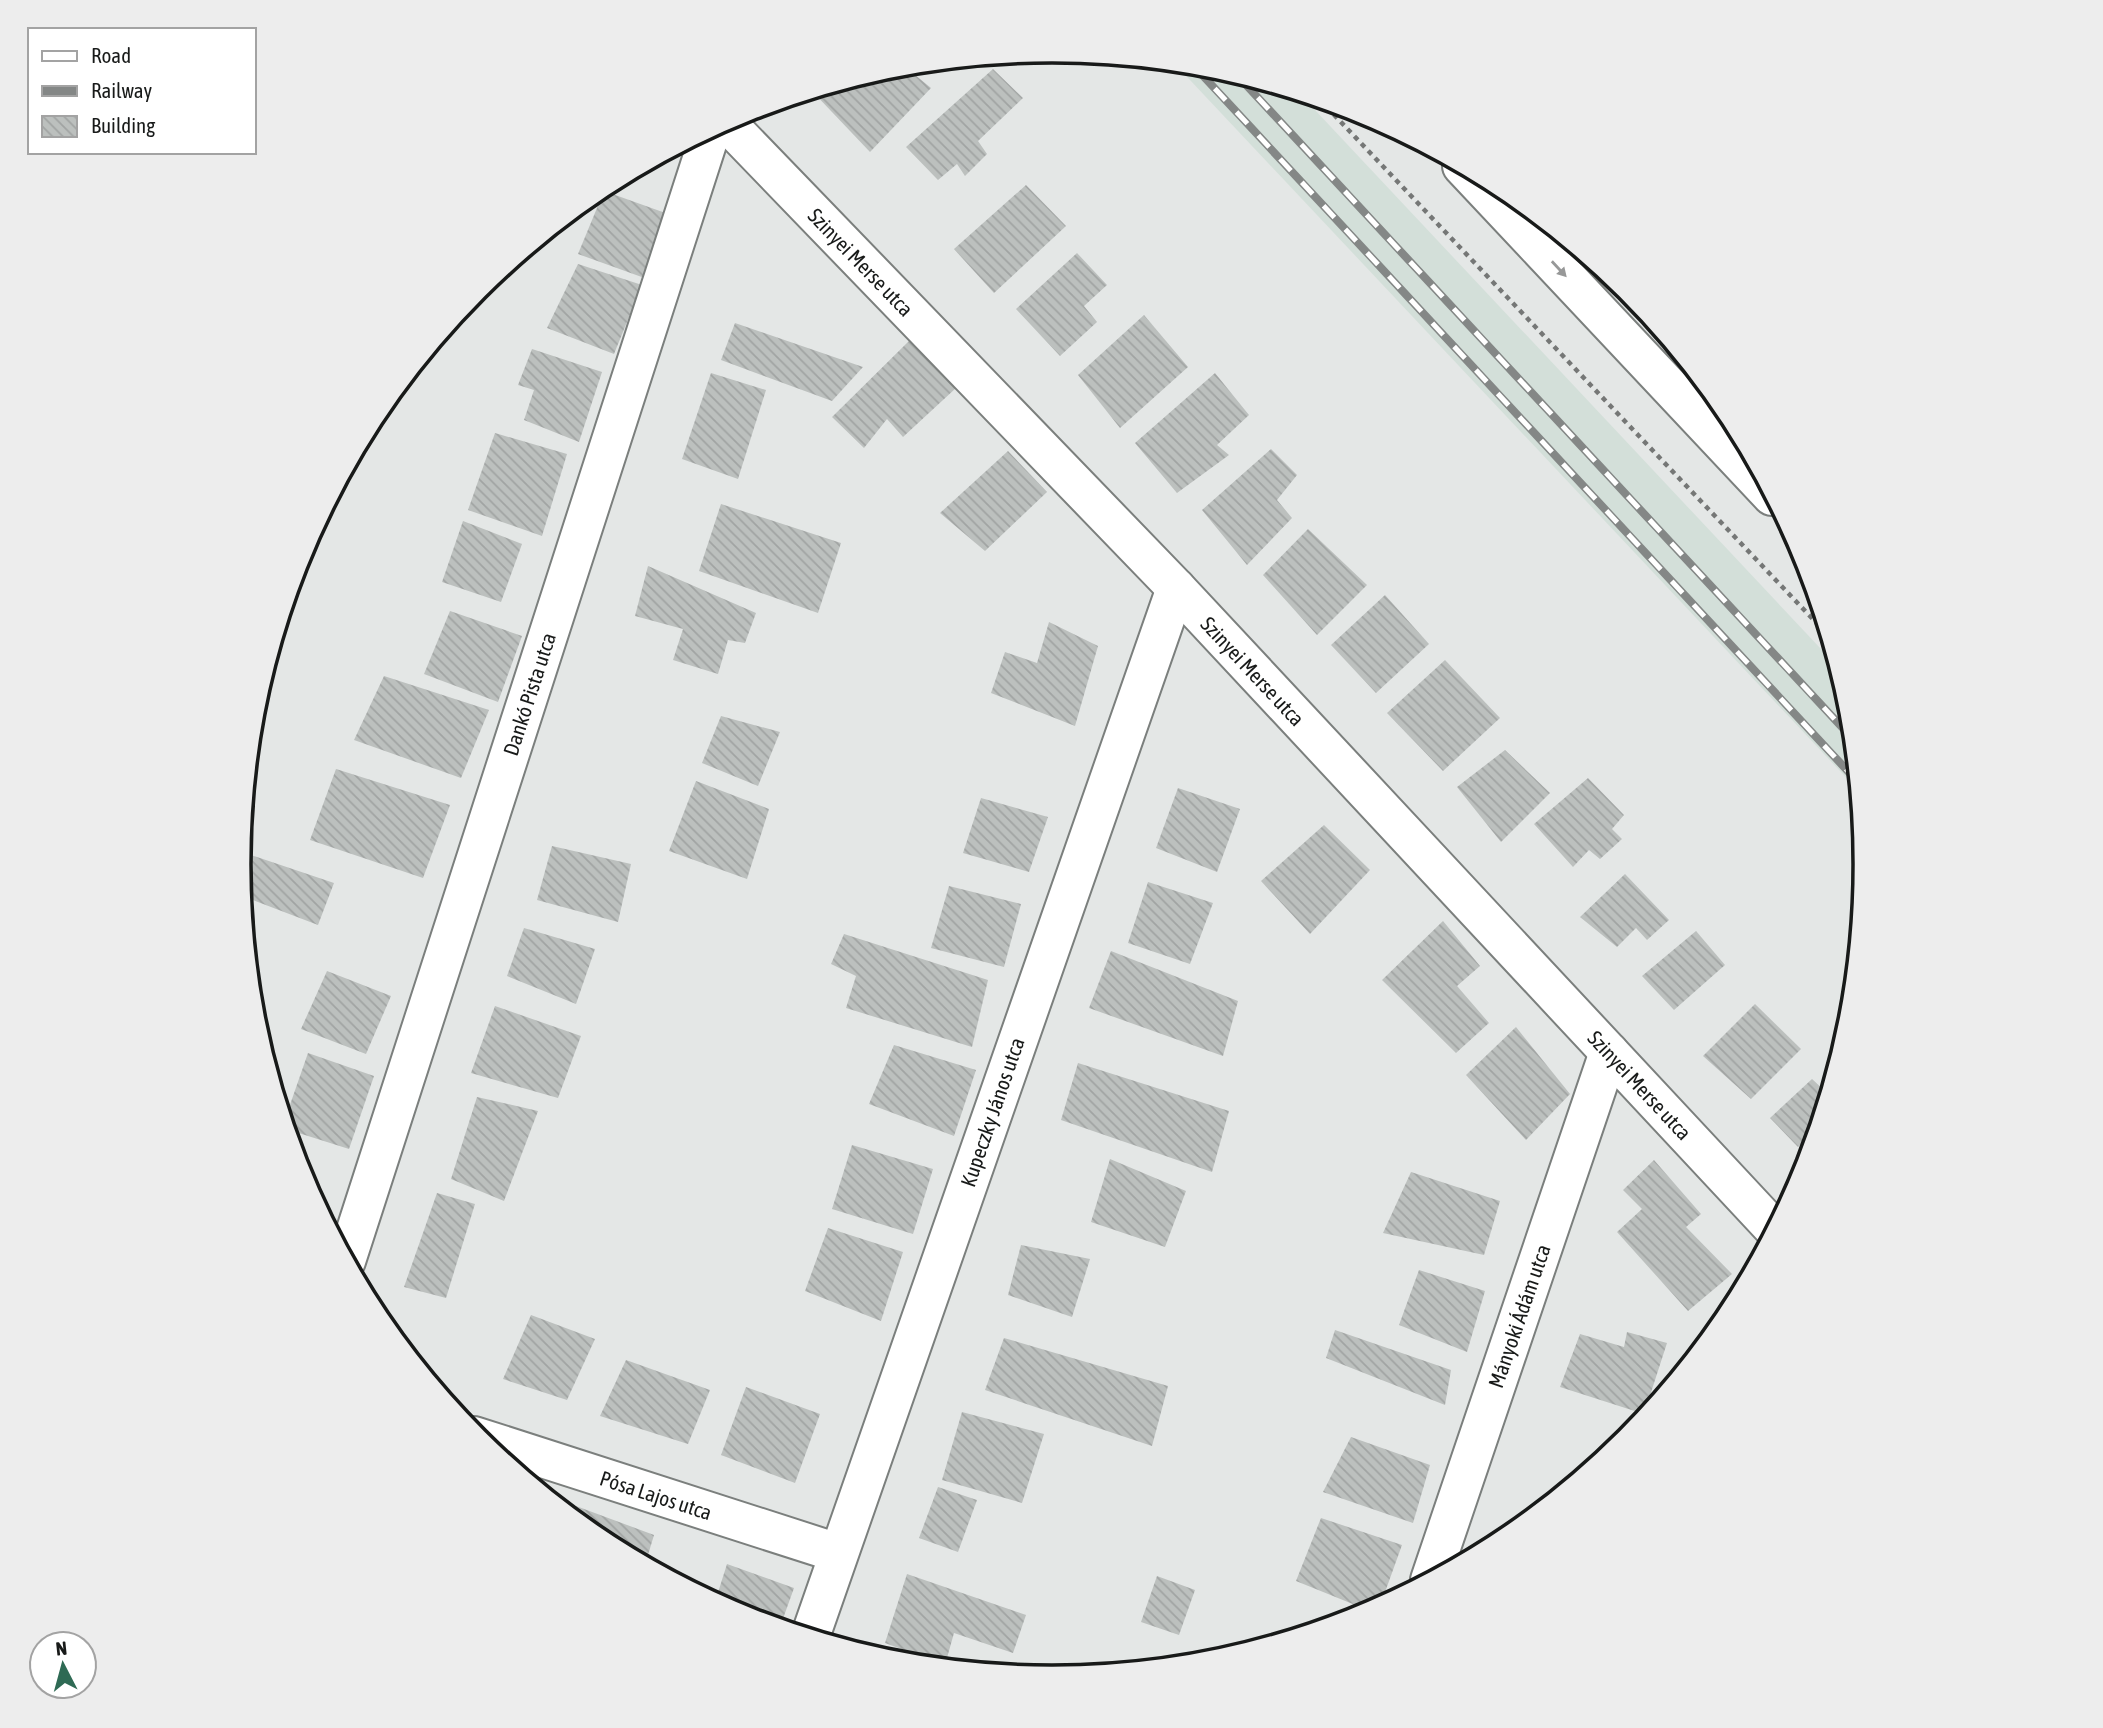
<svg xmlns="http://www.w3.org/2000/svg" width="2103" height="1728" font-family="'Asap Condensed',sans-serif">
<style>
.built{fill:#d3dfd9}
.building{fill:url(#building-back-hatch)}
.lines{fill:none;stroke-linecap:round;stroke-linejoin:round}
.street-casing{stroke:#7b7f7d;stroke-width:42}
.primary-casing{stroke:#7b7f7d;stroke-width:42}
.path{stroke:#757776;stroke-width:4.5;stroke-dasharray:5 5;stroke-linecap:butt}
.street{stroke:#fff;stroke-width:38}
.primary{stroke:#fff;stroke-width:38}
.rail-casing{stroke:#848786;stroke-width:8}
.rail{stroke:#fff;stroke-width:5;stroke-dasharray:16;stroke-linecap:butt}
.oneway{fill:#979898}
.labels{text-anchor:middle;dominant-baseline:central;stroke-width:5;stroke-linejoin:round;paint-order:stroke}
.street-label{font-size:21px;fill:#181a19;stroke:#fff}
.rim{fill:none;stroke:#181a19;stroke-width:3.5}
</style>
<defs>
<pattern id="building-back-hatch" width="6" height="6" patternUnits="userSpaceOnUse" patternTransform="scale(1.75)"><rect width="6" height="6" fill="#bcc0be"/><path d="M-1 5l2 2M0 0l6 6M5-1l2 2" fill="none" stroke="#a1a4a3"/></pattern>
</defs>
<rect width="100%" height="100%" fill="#e4e7e6"/>
<polygon class="built" points="1174,63 1211,66 1300,94 1837,666 1849,706 1857,789"/>
<g class="building">
<polygon points="903,65 931,88 870,152 812,91"/>
<polygon points="993,69 1023,98 978,141 987,154 965,176 957,164 938,180 906,147"/>
<polygon points="1026,185 1066,226 994,293 954,249"/>
<polygon points="604,191 671,215 650,280 578,254"/>
<polygon points="1077,253 1107,285 1084,306 1097,322 1060,356 1016,309"/>
<polygon points="578,264 642,285 614,354 547,328"/>
<polygon points="1144,315 1188,367 1120,428 1078,375"/>
<polygon points="735,323 863,367 832,401 721,360"/>
<polygon points="909,341 956,388 903,437 887,419 864,448 832,417"/>
<polygon points="532,349 602,372 579,442 524,420 534,390 518,385"/>
<polygon points="711,373 766,390 738,479 682,459"/>
<polygon points="1215,373 1249,415 1217,445 1229,455 1177,493 1135,443"/>
<polygon points="495,433 567,454 542,536 468,510"/>
<polygon points="1271,449 1297,475 1277,500 1292,518 1247,565 1202,510"/>
<polygon points="1008,451 1047,492 985,551 940,513"/>
<polygon points="721,504 841,543 818,613 699,571"/>
<polygon points="463,521 522,544 501,602 442,582"/>
<polygon points="1308,529 1367,585 1317,635 1263,575"/>
<polygon points="648,566 756,613 745,643 728,640 718,674 673,660 683,629 635,616"/>
<polygon points="1385,595 1429,644 1376,693 1331,645"/>
<polygon points="450,611 522,636 498,702 424,674"/>
<polygon points="1049,622 1098,646 1075,726 991,693 1005,652 1037,663"/>
<polygon points="1445,660 1500,718 1443,771 1387,713"/>
<polygon points="384,676 489,710 461,778 354,740"/>
<polygon points="721,716 780,732 758,786 702,763"/>
<polygon points="1505,750 1550,793 1501,842 1457,787"/>
<polygon points="336,769 450,805 423,878 310,840"/>
<polygon points="1588,778 1624,815 1612,829 1622,839 1600,859 1589,850 1573,867 1534,824"/>
<polygon points="696,781 769,809 747,879 669,851"/>
<polygon points="1178,788 1240,809 1217,872 1156,848"/>
<polygon points="981,798 1048,817 1029,872 963,853"/>
<polygon points="1324,825 1370,870 1310,934 1261,881"/>
<polygon points="552,846 631,864 618,922 537,900"/>
<polygon points="239,851 334,883 318,925 253,900 244,923"/>
<polygon points="1625,874 1669,920 1647,940 1636,928 1617,947 1580,917"/>
<polygon points="1148,882 1213,903 1190,964 1128,943"/>
<polygon points="949,886 1021,904 1004,967 931,948"/>
<polygon points="1443,921 1480,966 1457,986 1489,1023 1456,1053 1382,980"/>
<polygon points="524,928 595,949 576,1004 507,976"/>
<polygon points="1696,931 1725,965 1674,1010 1642,976"/>
<polygon points="844,934 988,980 972,1047 846,1008 856,976 831,964"/>
<polygon points="1111,951 1238,1001 1223,1056 1089,1008"/>
<polygon points="327,971 391,996 366,1054 301,1029"/>
<polygon points="1755,1004 1801,1049 1751,1099 1703,1056"/>
<polygon points="495,1006 581,1036 558,1098 471,1073"/>
<polygon points="1516,1027 1570,1094 1526,1140 1466,1075"/>
<polygon points="894,1045 976,1070 954,1136 869,1104"/>
<polygon points="308,1053 374,1076 349,1149 286,1129 284,1122"/>
<polygon points="1078,1063 1229,1111 1212,1172 1061,1120"/>
<polygon points="1812,1079 1828,1094 1817,1128 1798,1147 1770,1118"/>
<polygon points="477,1097 538,1111 504,1201 451,1179"/>
<polygon points="852,1145 933,1169 913,1234 832,1209"/>
<polygon points="1110,1159 1186,1191 1165,1247 1091,1222"/>
<polygon points="1654,1160 1701,1214 1686,1227 1732,1274 1688,1311 1617,1232 1642,1209 1623,1190"/>
<polygon points="1411,1172 1500,1201 1484,1255 1383,1233"/>
<polygon points="437,1193 475,1204 446,1298 404,1287"/>
<polygon points="828,1228 903,1252 881,1321 805,1291"/>
<polygon points="1021,1245 1090,1259 1072,1317 1008,1295"/>
<polygon points="1419,1270 1485,1291 1467,1352 1399,1325"/>
<polygon points="531,1315 595,1339 567,1400 503,1379"/>
<polygon points="1335,1330 1451,1370 1445,1405 1326,1358"/>
<polygon points="1627,1332 1667,1343 1644,1414 1560,1387 1580,1334 1624,1347"/>
<polygon points="1004,1338 1168,1386 1152,1446 985,1390"/>
<polygon points="626,1360 710,1390 688,1444 600,1416"/>
<polygon points="746,1387 820,1414 795,1483 721,1455"/>
<polygon points="962,1412 1044,1434 1022,1503 942,1480"/>
<polygon points="1351,1437 1430,1465 1413,1523 1323,1492"/>
<polygon points="938,1487 977,1500 958,1552 919,1538"/>
<polygon points="576,1506 654,1535 645,1565 599,1540 572,1518"/>
<polygon points="1321,1518 1402,1545 1380,1606 1370,1611 1296,1581"/>
<polygon points="727,1564 794,1588 780,1627 740,1615 715,1602"/>
<polygon points="907,1574 1026,1615 1013,1653 954,1633 945,1665 885,1643"/>
<polygon points="1157,1576 1195,1590 1179,1635 1141,1622"/>
<polygon points="1297,1629 1310,1631 1295,1636"/>
</g>
<g class="lines">
<defs>
<g id="street">
<polyline points="725,121 1176,588 1774,1229"/>
<polyline points="346,1261 712,128"/>
<polyline points="474,1436 838,1553"/>
<polyline points="1430,1580 1609,1052"/>
<polyline points="810,1637 1176,588"/>
</g>
<polyline id="primary" points="1462,166 1772,496"/>
</defs>
<use href="#street" class="street-casing"/>
<use href="#primary" class="primary-casing"/>
<polyline class="path" points="1320,100 1827,634"/>
<use href="#street" class="street"/>
<use href="#primary" class="primary"/>
<defs>
<g id="rail">
<polyline points="1193,65 1857,781"/>
<polyline points="1236,74 1852,738"/>
</g>
</defs>
<use href="#rail" class="rail-casing"/>
<use href="#rail" class="rail"/>
</g>
<defs><path id="oneway-solid" d="M-6-.8H1V-3.2L6.5 0L1 3.2V.8H-6Z" transform="scale(1.75)"/></defs>
<use class="oneway" href="#oneway-solid" transform="translate(1559 269) rotate(47)"/>
<g class="labels">
<g class="street-label">
<text transform="translate(861 262) rotate(46)">Szinyei Merse utca</text>
<text transform="translate(1253 671) rotate(47)">Szinyei Merse utca</text>
<text transform="translate(529 694) rotate(-72)">Dankó Pista utca</text>
<text transform="translate(1640 1085) rotate(47)">Szinyei Merse utca</text>
<text transform="translate(992 1112) rotate(-71)">Kupeczky János utca</text>
<text transform="translate(1519 1316) rotate(-71)">Mányoki Ádám utca</text>
<text transform="translate(656 1495) rotate(18)">Pósa Lajos utca</text>
</g>
</g>
<path d="M0 0H2103V1728H0ZM251 864a801 801 0 1 1 1602 0a801 801 0 1 1-1602 0Z" fill="#ededed" fill-rule="evenodd"/>
<path class="rim" d="M251 864a801 801 0 1 1 1602 0a801 801 0 1 1-1602 0Z"/>
<rect x="28" y="28" width="228" height="126" fill="#ffffff" stroke="#a3a3a3" stroke-width="2"/>
<rect x="42" y="51" width="35" height="10" fill="#ffffff" stroke="#a3a3a3" stroke-width="2"/>
<text x="91" y="63" font-size="21" fill="#181a19">Road</text>
<rect x="42" y="86" width="35" height="10" fill="#848786" stroke="#a3a3a3" stroke-width="2"/>
<text x="91" y="98" font-size="21" fill="#181a19">Railway</text>
<rect x="42" y="116" width="35" height="21" fill="url(#building-back-hatch)" stroke="#a3a3a3" stroke-width="2"/>
<text x="91" y="133" font-size="21" fill="#181a19">Building</text>
<g transform="translate(63 1665) rotate(354)"><circle r="33" fill="#ffffff" stroke="#a3a3a3" stroke-width="2"/>
<path d="M0-5L12 26L0 18L-12 26Z" fill="#2e6a54"/>
<text y="-10" font-size="19" font-weight="bold" text-anchor="middle" fill="#181a19">N</text>
</g>
</svg>
